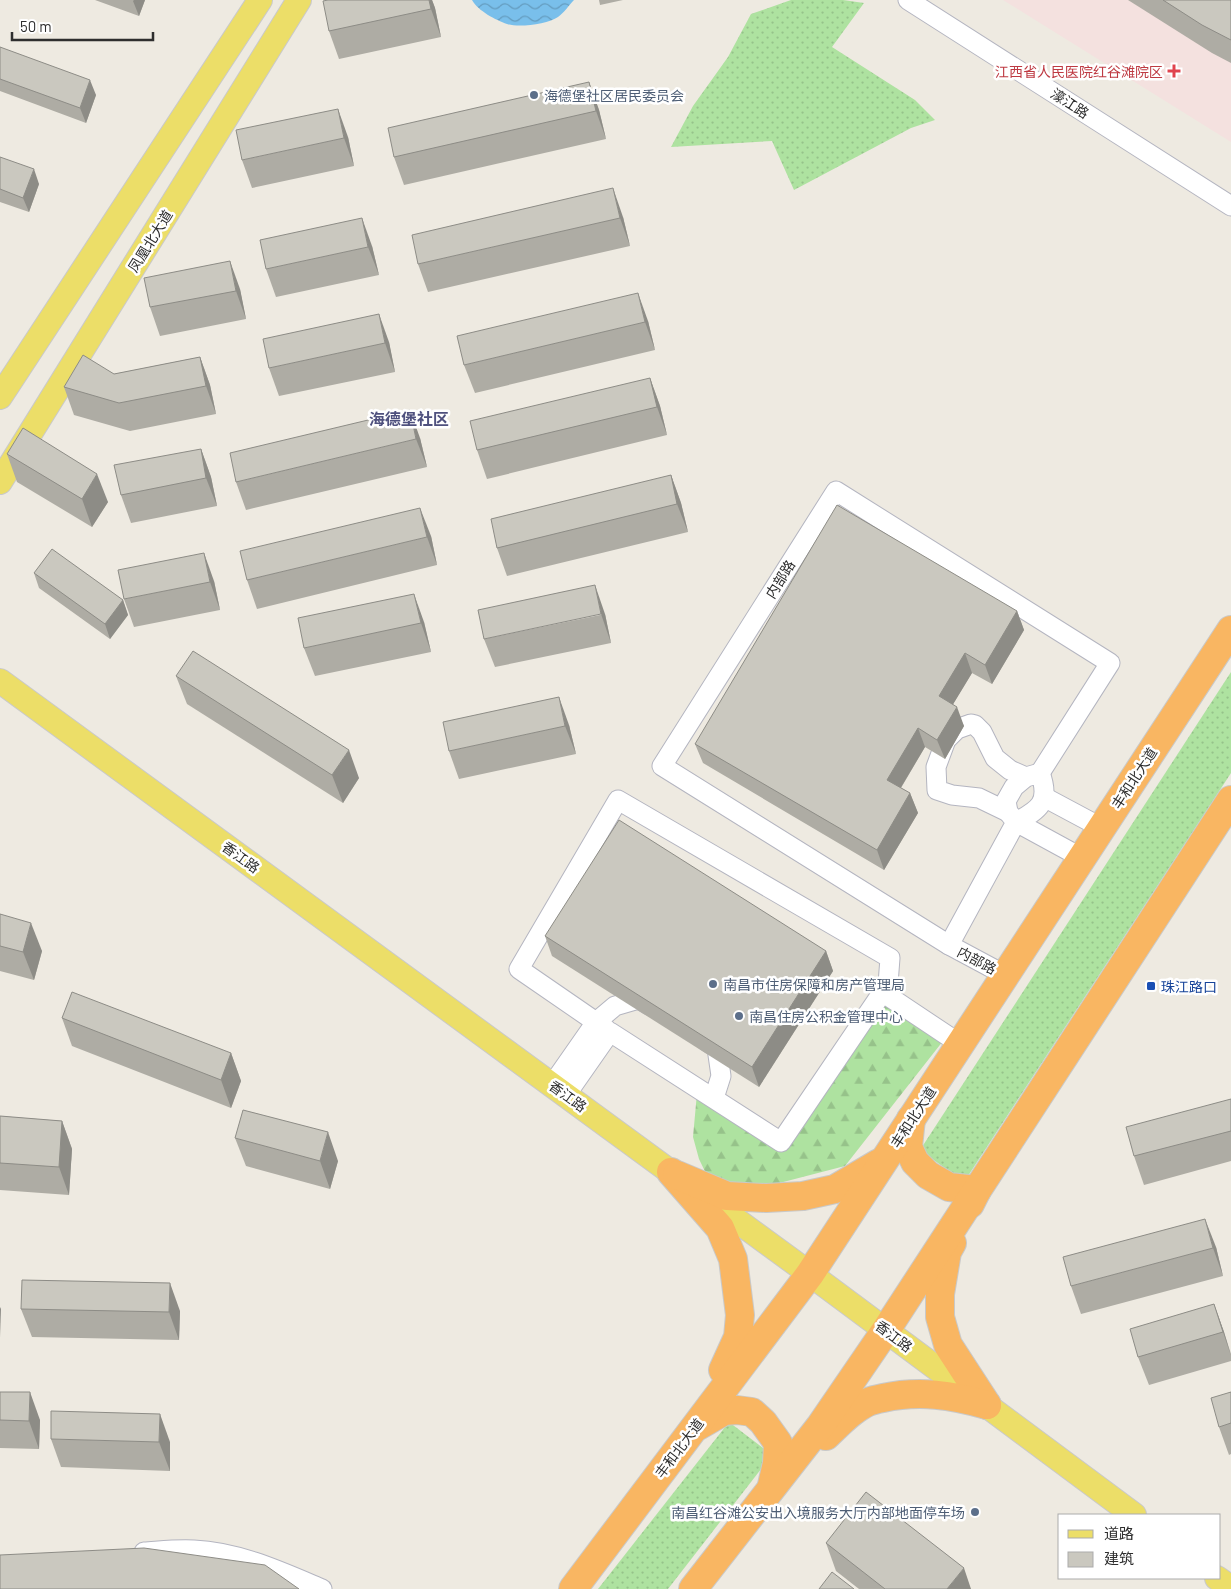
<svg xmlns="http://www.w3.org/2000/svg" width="1231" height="1589" font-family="Barlow,'Noto Sans SC',sans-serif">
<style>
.medical{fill:#f4e1df}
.grass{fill:url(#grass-dots)}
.forest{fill:url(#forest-firs)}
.water{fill:url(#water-waves)}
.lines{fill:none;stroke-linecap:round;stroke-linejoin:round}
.minor-casing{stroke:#b4b5c0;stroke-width:21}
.major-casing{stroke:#c9c9c9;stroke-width:26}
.highway-casing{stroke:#c9c9c9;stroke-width:30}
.minor{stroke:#fff;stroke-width:19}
.major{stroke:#ecde68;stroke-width:24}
.highway{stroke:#f9b662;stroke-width:28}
.wall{fill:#aeaca4}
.shaded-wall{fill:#8d8c86}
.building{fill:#cac8bf;stroke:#8d8c86}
.health-dot{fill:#e0444e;stroke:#fff;stroke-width:2}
.service-dot{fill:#5c6f8a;stroke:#fff;stroke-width:2}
.transit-dot{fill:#1a4fb4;stroke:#fff;stroke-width:2}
.labels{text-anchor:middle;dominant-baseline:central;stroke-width:5;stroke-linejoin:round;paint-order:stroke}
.health-label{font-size:14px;fill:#be3a42;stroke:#fff;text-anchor:end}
.service-label{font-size:14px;fill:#4e5e75;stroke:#fff;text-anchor:start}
.street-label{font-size:14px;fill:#2e2e2e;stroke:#fff}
.transit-label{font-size:14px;fill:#164399;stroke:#fff;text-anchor:start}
.quarter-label{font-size:16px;font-weight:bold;fill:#4f517e;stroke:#fff}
</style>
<defs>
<pattern id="grass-dots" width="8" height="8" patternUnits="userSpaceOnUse" patternTransform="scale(1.25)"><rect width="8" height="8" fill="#aee2a0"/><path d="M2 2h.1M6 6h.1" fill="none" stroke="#96c28a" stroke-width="1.8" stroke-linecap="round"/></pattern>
<pattern id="forest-firs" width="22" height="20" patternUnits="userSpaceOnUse" patternTransform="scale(1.25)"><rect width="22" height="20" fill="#aee2a0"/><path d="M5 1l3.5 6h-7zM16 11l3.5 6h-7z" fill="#96c28a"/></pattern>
<pattern id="water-waves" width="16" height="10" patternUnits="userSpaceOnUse" patternTransform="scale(1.25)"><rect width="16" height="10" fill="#79bfeb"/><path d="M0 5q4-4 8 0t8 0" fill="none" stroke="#649cbf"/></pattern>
</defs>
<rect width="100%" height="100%" fill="#eeeae1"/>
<polygon class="medical" points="1003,0 1231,0 1231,142"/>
<g class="grass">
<polygon points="791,0 843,0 864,3 832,47 915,100 935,120 911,128 794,190 772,141 671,147 693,106 728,57 751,14"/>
<polygon points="1231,672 1231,773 964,1182 920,1150"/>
<polygon points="729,1422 772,1455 668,1589 598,1589"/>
</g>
<polygon class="forest" points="879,997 943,1041 845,1166 748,1191 712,1186 699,1159 693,1137 697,1093 783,1147"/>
<path class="water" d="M 472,0 L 574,0 C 569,5 564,13 558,17 C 548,24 519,28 507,24 C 496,20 478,11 472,0 Z"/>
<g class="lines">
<defs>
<g id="minor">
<polyline points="908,0 1231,206"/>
<polyline points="1044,797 1102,828"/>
<polyline points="1008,812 979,798 952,795 937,790 936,767 946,740 957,729 971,724 975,725 982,732 995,758 1010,770 1026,777"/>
<path d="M 949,945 L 1016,822 C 1039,810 1051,802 1040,773 L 1026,777 L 1014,787 L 1006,801 L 1008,812 L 1016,822 L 1082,858"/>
<polyline points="1005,975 949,945 662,766 836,491 1110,663 1040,773"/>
<polyline points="882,992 960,1044"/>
<polyline points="605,1028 596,1022 615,1006 639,999 649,1005"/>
<polyline points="706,1041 717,1048 721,1076 714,1098"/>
<polyline points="552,1085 596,1022 519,969 618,800 890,958 888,984 781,1142 610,1032 566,1095"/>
<path d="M 144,1552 C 160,1551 177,1549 194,1550 C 239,1552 282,1572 322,1589"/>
</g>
<g id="major">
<polyline points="0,397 260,0"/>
<polyline points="0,482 299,0"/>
<polyline points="0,681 810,1274 1134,1515"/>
<polyline points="1217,1578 1231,1588"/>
</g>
<g id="highway">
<polyline points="911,1119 908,1147 915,1162 928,1175 949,1187 977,1190 970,1204"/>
<polyline points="671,1172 720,1228 733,1259 740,1315 738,1337 723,1370"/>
<polyline points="677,1175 727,1196 766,1198 803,1196 835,1189 879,1163"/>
<polyline points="952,1243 947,1252 940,1294 940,1317 948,1345 987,1405"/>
<polyline points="698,1426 724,1411 737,1410 752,1412 763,1422 778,1443 777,1463 772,1485"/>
<path d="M 826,1436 C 839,1424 851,1410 868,1402 C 873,1400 878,1399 883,1398 C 919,1390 952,1395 987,1405"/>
<polyline points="573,1589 810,1274 1231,630"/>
<polyline points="693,1589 821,1425 886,1330 1231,800"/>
</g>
</defs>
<use href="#minor" class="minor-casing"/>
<use href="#major" class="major-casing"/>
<use href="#highway" class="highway-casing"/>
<use href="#minor" class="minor"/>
<use href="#major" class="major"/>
<use href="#highway" class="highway"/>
</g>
<g class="wall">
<polygon points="95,0 145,0 139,16"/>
<polygon points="328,0 432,0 435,8 441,37 339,59 329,31"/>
<polygon points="599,0 623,0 600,5"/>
<polygon points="1128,0 1231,0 1231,63 1212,53"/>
<polygon points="0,47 96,95 86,123 0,91"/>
<polygon points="589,82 599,110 606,139 404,185 394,157"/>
<polygon points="348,137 354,166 252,188 242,160"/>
<polygon points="0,157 39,184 29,212 0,202"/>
<polygon points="623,217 630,246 428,292 418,264"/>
<polygon points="372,246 379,275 276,297 266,269"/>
<polygon points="240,289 246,319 160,336 150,307"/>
<polygon points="648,321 655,350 475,393 464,365"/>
<polygon points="389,342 395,372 279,396 269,368"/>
<polygon points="200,357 210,385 216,414 130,431 74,415 64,387 114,374"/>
<polygon points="650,378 660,406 667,435 487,479 477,450"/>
<polygon points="420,438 427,467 246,510 236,482"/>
<polygon points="201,449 211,477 217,506 131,523 121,495"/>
<polygon points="7,454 108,502 92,527 17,482"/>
<polygon points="671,475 681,503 688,532 507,576 497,548"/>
<polygon points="431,536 437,565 257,609 247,580"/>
<polygon points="34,573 123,600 128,615 110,639 39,588"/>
<polygon points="214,581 220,610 134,627 124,599"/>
<polygon points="1017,611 1024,630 992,684 972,673 953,704 964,726 945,759 925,747 901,788 910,793 918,813 884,870 703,763 695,744"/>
<polygon points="605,614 611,643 495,667 484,639"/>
<polygon points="424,622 431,652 315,676 304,648"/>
<polygon points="176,676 359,778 343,803 187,704"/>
<polygon points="569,725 576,754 459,779 449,751"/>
<polygon points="0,914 42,951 34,980 0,971"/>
<polygon points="545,936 826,951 833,971 759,1087 552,956"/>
<polygon points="62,1018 231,1053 241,1081 231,1108 72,1046"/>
<polygon points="1231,1099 1231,1161 1144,1185 1134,1156"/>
<polygon points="0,1116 62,1121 72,1149 69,1195 0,1190"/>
<polygon points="235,1138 338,1161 330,1189 246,1166"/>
<polygon points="1216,1247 1223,1276 1081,1314 1071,1286"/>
<polygon points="1214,1304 1224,1332 1231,1354 1231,1361 1149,1385 1138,1357"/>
<polygon points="21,1309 180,1311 179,1340 32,1337"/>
<polygon points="0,1392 40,1420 39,1449 0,1448"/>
<polygon points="1231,1392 1231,1454 1229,1455 1219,1427"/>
<polygon points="51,1439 170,1442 170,1471 61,1467"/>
<polygon points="826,1543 971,1589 859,1589 836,1571"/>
</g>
<g class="shaded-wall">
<polygon points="134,0 145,0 139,16 133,1"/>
<polygon points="429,0 432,0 435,8 441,37 431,9"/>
<polygon points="90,80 96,95 86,123 80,108"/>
<polygon points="589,82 599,110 606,139 596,111"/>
<polygon points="338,109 348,137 354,166 344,138"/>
<polygon points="34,169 39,184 29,212 23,198"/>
<polygon points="613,188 623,217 630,246 620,218"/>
<polygon points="362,218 372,246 379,275 368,247"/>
<polygon points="230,261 240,289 246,319 236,291"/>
<polygon points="638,293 648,321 655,350 645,322"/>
<polygon points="379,314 389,342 395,372 385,343"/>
<polygon points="200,357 210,385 216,414 206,386"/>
<polygon points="650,378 660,406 667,435 657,407"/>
<polygon points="410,410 420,438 427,467 416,439"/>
<polygon points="201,449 211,477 217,506 206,478"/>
<polygon points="97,474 108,502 92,527 82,499"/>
<polygon points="671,475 681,503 688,532 677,504"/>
<polygon points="420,508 431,536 437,565 427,537"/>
<polygon points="204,553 214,581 220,610 210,582"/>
<polygon points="595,585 605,614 611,643 601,614"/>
<polygon points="414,594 424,622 431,652 421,623"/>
<polygon points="123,600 128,615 110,639 105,624"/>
<polygon points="1017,611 1024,630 992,684 985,665"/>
<polygon points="965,653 972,673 946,716 939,696"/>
<polygon points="559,697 569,725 576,754 565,726"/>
<polygon points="957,707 964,726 945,759 937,740"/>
<polygon points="918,728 925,747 894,799 887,780"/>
<polygon points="349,750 359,778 343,803 332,775"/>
<polygon points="910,793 918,813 884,870 877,850"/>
<polygon points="31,923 42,951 34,980 23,952"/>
<polygon points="826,951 833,971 759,1087 752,1067"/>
<polygon points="231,1053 241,1081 231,1108 221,1080"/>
<polygon points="62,1121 72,1149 69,1195 59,1167"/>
<polygon points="328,1132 338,1161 330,1189 320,1161"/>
<polygon points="1205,1219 1216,1247 1223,1276 1213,1248"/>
<polygon points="170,1283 180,1311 179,1340 169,1312"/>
<polygon points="1214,1304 1224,1332 1231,1356 1223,1332"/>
<polygon points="0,1307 1,1309 0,1337"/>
<polygon points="30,1392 40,1420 39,1449 29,1421"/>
<polygon points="160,1414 170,1442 170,1471 159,1442"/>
<polygon points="964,1568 971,1589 947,1589"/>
</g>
<g class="building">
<polygon points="328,0 429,0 431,9 329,31 323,1"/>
<polygon points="1163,0 1231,0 1231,40 1202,25"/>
<polygon points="0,47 90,80 80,108 0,79"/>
<polygon points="589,82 596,111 394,157 388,128"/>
<polygon points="338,109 344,138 242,160 236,130"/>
<polygon points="0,157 34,169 23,198 0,189"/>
<polygon points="613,188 620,218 418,264 412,235"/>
<polygon points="362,218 368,247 266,269 260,240"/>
<polygon points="230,261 236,291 150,307 144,278"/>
<polygon points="638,293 645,322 464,365 457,336"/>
<polygon points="379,314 385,343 269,368 263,339"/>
<polygon points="83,355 114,374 200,357 206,386 119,403 64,387"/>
<polygon points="650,378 657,407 477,450 470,421"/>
<polygon points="410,410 416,439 236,482 230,453"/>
<polygon points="23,428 97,474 82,499 7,454"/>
<polygon points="201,449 206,478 121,495 114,465"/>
<polygon points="671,475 677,504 497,548 491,519"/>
<polygon points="837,505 1017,611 985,665 965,653 939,696 957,707 937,740 918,728 887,780 910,793 877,850 695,744"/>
<polygon points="420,508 427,537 247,580 240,551"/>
<polygon points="52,549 123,600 105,624 34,573"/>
<polygon points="204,553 210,582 124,599 118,570"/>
<polygon points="595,585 601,614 484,639 478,610"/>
<polygon points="414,594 421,623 304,648 298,618"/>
<polygon points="193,651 349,750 332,775 176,676"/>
<polygon points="559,697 565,726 449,751 443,722"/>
<polygon points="619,820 826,951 752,1067 545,936"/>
<polygon points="0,914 31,923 23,952 0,946"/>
<polygon points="72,992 231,1053 221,1080 62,1018"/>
<polygon points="1231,1099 1231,1131 1134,1156 1126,1127"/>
<polygon points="243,1110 328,1132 320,1161 235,1138"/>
<polygon points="0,1116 62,1121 59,1167 0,1163"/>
<polygon points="1205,1219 1213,1248 1071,1286 1063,1257"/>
<polygon points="22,1280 170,1283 169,1312 21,1309"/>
<polygon points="1214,1304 1223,1332 1138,1357 1130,1329"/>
<polygon points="0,1392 30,1392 29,1421 0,1420"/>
<polygon points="1231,1392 1231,1423 1219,1427 1211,1398"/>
<polygon points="51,1411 160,1414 159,1442 51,1439"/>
<polygon points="866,1492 964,1568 947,1589 885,1589 826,1543"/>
<polygon points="144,1548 265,1565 299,1589 0,1589 0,1555"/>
<polygon points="832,1572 854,1589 819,1589"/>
</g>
<path class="health-dot" d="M1171.5 63.5h5v5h5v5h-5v5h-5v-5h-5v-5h5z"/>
<g class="service-dot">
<circle cx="534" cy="95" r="5"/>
<circle cx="713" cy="984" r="5"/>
<circle cx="739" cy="1016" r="5"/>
<circle cx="975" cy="1512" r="5"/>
</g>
<rect class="transit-dot" x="1146" y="981" width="10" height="10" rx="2.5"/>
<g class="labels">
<g class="health-label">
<text x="1163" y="71">江西省人民医院红谷滩院区</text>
</g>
<g class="service-label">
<text x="544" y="95">海德堡社区居民委员会</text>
<text x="723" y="984">南昌市住房保障和房产管理局</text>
<text x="749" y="1016">南昌住房公积金管理中心</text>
<text x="965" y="1512" text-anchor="end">南昌红谷滩公安出入境服务大厅内部地面停车场</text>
</g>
<g class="street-label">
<text transform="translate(1070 103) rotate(33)">濠江路</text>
<text transform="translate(150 241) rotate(-58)">凤凰北大道</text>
<text transform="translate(780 579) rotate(-58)">内部路</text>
<text transform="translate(1134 778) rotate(-57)">丰和北大道</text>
<text transform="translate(241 857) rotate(36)">香江路</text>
<text transform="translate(977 960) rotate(28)">内部路</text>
<text transform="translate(568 1096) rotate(36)">香江路</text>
<text transform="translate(913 1117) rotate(-57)">丰和北大道</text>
<text transform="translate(894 1336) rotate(37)">香江路</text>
<text transform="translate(679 1448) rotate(-53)">丰和北大道</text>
</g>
<g class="transit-label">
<text x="1161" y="986">珠江路口</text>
</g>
<g class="quarter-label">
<text x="409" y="418">海德堡社区</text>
</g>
</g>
<rect x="1058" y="1514" width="162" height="65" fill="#ffffff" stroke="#ababab"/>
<rect x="1068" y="1530" width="25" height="8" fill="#ecde68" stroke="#ababab"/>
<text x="1104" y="1539" font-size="15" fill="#2e2e2e">道路</text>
<rect x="1068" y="1552" width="25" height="15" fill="#cac8bf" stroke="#ababab"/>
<text x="1104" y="1564" font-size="15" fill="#2e2e2e">建筑</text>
<path d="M12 32v8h141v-8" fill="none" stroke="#2e2e2e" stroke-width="2.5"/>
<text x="20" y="32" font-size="15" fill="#2e2e2e" stroke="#ffffff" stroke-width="4" paint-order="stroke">50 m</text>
</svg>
